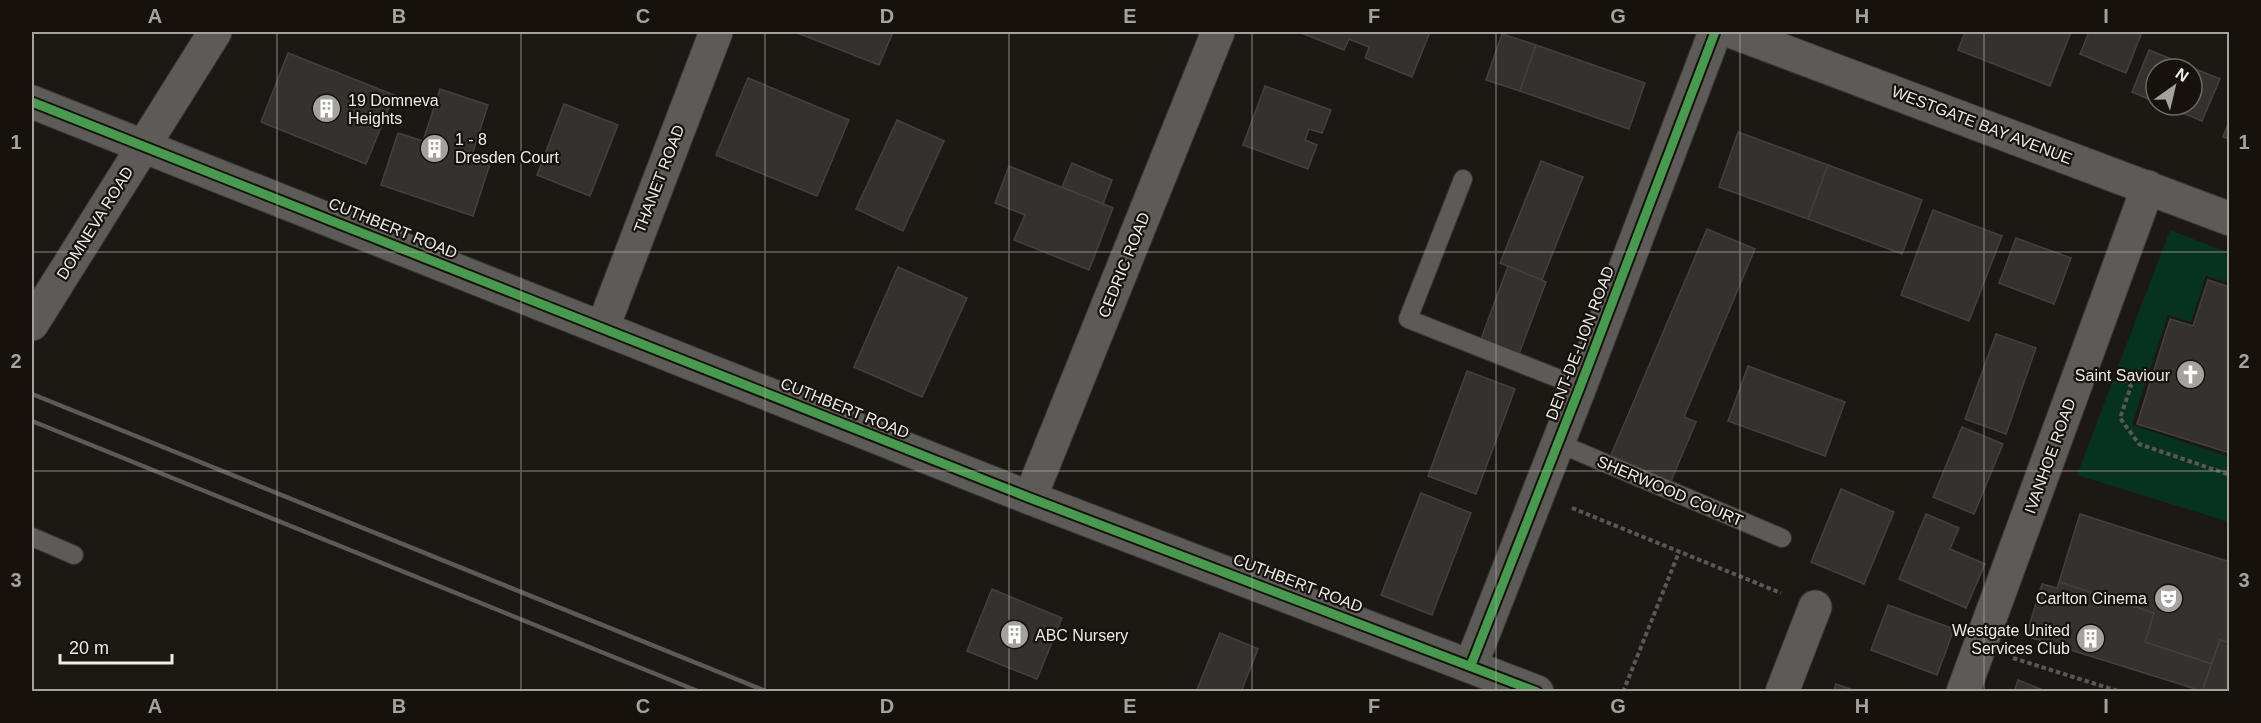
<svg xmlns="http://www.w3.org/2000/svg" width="2261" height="723" font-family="Arial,sans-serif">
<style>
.green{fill:#063220}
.building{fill:#34312e;stroke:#43403e;stroke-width:1.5}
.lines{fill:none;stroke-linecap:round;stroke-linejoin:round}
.service-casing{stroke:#383633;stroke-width:20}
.minor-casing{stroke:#383633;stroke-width:35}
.tertiary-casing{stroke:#383633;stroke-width:35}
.path{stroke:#595855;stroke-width:4;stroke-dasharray:4.5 3;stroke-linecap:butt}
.service{stroke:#5d5b58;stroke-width:18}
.minor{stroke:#5d5b58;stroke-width:33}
.tertiary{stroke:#5d5b58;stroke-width:33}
.rail{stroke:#5c5a56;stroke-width:4.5}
.cycleway-casing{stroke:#16110a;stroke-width:13}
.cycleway{stroke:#469c4c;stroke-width:9}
.grid{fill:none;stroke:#a5a29d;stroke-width:1.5;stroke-opacity:0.55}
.labels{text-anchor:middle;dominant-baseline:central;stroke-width:4.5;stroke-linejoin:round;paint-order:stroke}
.poi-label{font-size:16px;fill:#efece6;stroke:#16110a;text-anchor:start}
.street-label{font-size:16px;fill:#efece6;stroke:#16110a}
.neatline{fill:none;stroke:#a5a29d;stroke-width:2}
.grid-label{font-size:20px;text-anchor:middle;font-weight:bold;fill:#a5a29d}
</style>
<rect width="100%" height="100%" fill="#1c1915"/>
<polygon class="green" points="2170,230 2229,253 2229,283 2206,276 2191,322 2168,315 2132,425 2229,457 2229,522 2077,475"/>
<g class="building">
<polygon points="795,32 893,32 879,65"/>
<polygon points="1299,32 1430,32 1412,77 1365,58 1369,47 1349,39 1344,50"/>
<polygon points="1965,32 2071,32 2050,86 1958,50"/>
<polygon points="2089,32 2142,32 2126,73 2080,54"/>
<polygon points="1502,34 1536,45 1520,91 1486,80"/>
<polygon points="1536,45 1645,83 1629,129 1520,91"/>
<polygon points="2149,50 2220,79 2202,121 2163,105 2192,105 2192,69 2156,69 2156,102 2132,92"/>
<polygon points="288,53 394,95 366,164 261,122"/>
<polygon points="748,78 849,120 817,196 716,155"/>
<polygon points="1265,86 1331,110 1322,133 1309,129 1305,140 1317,145 1308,169 1243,145"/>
<polygon points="440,89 488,105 472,155 491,161 473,216 381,185 398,133 423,141"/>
<polygon points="564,104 618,125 590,196 537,175"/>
<polygon points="2230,119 2230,139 2223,137"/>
<polygon points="897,120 944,141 903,231 856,209"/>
<polygon points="1738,132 1828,165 1808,219 1719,187"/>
<polygon points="1541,161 1583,177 1542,280 1500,263"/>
<polygon points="1072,163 1112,180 1103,204 1062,187"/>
<polygon points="1828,165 1922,200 1902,254 1808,219"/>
<polygon points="1009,166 1113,208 1089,270 1014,240 1025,215 995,203"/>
<polygon points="1933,210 2002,236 1969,321 1901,295"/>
<polygon points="1707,229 1755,249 1684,417 1696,422 1671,481 1611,455"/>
<polygon points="2016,238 2071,258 2054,304 1999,283"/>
<polygon points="1508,266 1546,282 1519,354 1481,339"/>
<polygon points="898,267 967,298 922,397 854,367"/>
<polygon points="2208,280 2230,287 2230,453 2137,424 2170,319 2193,326"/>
<polygon points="1996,334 2036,348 2006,434 1965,419"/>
<polygon points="1748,366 1845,402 1825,456 1728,421"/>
<polygon points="1467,371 1515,389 1476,494 1428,476"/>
<polygon points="1962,427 2003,444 1974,514 1933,497"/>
<polygon points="1841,489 1894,512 1864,584 1811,562"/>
<polygon points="1421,493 1471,513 1432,615 1381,595"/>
<polygon points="1926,514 1959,528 1950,549 1985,564 1966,608 1899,579"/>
<polygon points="2080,514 2230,562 2230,643 2220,640 2212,664 2145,642 2154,613 2059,582"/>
<polygon points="2059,582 2154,613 2145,642 2212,664 2202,691 2026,636 2042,584 2057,588"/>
<polygon points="992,589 1062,618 1037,679 967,651"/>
<polygon points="1888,605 1954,629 1937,675 1871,650"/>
<polygon points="1220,633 1258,649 1241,692 1196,692"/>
<polygon points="2220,640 2230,643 2230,692 2204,692 2202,691"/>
<polygon points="2018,680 2048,692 2014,692"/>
<polygon points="1836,684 1859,692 1833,692"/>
</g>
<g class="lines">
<defs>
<g id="service">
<polyline points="1463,179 1408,319 1580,387"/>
<polyline points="1558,443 1782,538"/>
<polyline points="32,537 74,555"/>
</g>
<g id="minor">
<polyline points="32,102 1030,498 1537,692"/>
<polyline points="603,327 716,32"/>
<polyline points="1030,498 1218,32"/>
<polyline points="1471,665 1580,387 1715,32"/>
<polyline points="1782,692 1815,607"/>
<polyline points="1963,692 2148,187"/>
</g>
<g id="tertiary">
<polyline points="1733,32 2230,219"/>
<polyline points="32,324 215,32"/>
</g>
</defs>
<use href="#service" class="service-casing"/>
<use href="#minor" class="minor-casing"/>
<use href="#tertiary" class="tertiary-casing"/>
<g class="path">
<polyline points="2119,373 2131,386 2120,418 2139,444 2230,475"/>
<polyline points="1572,508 1781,593"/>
<polyline points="2013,658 2121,692"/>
<polyline points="1623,692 1679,552"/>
</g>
<use href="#service" class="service"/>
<use href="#minor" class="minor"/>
<use href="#tertiary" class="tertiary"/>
<g class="rail">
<polyline points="32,394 768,692"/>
<polyline points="32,421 700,692"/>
</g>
<defs>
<g id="cycleway">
<polyline points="32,102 1030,498 1537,692"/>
<polyline points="1471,665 1580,387 1715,32"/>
</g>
</defs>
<use href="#cycleway" class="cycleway-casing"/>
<use href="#cycleway" class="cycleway"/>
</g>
<path class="grid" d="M 277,32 L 277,692M 521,32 L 521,692M 765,32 L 765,692M 1009,32 L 1009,692M 1252,32 L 1252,692M 1496,32 L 1496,692M 1740,32 L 1740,692M 1984,32 L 1984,692M 32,252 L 2230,252M 32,471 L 2230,471"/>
<defs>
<symbol id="building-disc" viewBox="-11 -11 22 22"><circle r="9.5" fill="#a5a29d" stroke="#16110a"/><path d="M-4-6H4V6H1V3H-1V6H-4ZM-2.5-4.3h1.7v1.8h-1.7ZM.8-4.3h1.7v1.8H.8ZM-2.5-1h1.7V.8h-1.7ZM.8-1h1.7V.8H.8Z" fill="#fff"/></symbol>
<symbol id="church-disc" viewBox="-11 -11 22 22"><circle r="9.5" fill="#a5a29d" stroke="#16110a"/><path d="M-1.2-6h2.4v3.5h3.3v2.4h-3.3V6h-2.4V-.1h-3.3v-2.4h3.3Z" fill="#fff"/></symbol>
<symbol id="theatre-disc" viewBox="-11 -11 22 22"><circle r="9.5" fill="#a5a29d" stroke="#16110a"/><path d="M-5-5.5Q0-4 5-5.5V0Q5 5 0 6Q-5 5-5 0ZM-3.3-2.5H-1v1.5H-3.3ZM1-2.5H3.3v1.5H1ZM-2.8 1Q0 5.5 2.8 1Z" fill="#fff"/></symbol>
</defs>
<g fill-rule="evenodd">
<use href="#building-disc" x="310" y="92" width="33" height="33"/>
<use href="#building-disc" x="418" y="132" width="33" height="33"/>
<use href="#church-disc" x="2174" y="358" width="33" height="33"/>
<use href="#theatre-disc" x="2152" y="582" width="33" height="33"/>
<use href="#building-disc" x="998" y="618" width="33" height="33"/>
<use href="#building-disc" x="2074" y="622" width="33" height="33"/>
</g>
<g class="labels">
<g class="poi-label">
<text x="348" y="100">19 Domneva<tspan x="348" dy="18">Heights</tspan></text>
<text x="455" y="139">1 - 8<tspan x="455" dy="18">Dresden Court</tspan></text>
<text x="2170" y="375" text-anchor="end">Saint Saviour</text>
<text x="2147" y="598" text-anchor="end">Carlton Cinema</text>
<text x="2070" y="630" text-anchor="end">Westgate United<tspan x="2070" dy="18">Services Club</tspan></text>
<text x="1035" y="635">ABC Nursery</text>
</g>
<g class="street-label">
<text transform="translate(1982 125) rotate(21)">WESTGATE BAY AVENUE</text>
<text transform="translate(659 179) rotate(-69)">THANET ROAD</text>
<text transform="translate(95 223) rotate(-58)">DOMNEVA ROAD</text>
<text transform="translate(393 228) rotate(22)">CUTHBERT ROAD</text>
<text transform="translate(1124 265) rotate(-68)">CEDRIC ROAD</text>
<text transform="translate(1580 343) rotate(-69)">DENT-DE-LION ROAD</text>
<text transform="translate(845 408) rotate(22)">CUTHBERT ROAD</text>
<text transform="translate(2050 456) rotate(-70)">IVANHOE ROAD</text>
<text transform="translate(1670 491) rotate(23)">SHERWOOD COURT</text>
<text transform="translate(1298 583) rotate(21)">CUTHBERT ROAD</text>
</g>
</g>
<rect width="2261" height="723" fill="none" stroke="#16110a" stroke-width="66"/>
<g transform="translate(2174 87) rotate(34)"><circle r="28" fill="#16110a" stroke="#6d6962" stroke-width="1.5"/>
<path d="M0-4.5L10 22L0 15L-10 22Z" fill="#a5a29d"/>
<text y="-9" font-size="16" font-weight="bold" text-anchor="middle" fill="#efece6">N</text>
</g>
<path d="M60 654v9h112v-9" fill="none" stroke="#efece6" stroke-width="3"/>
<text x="69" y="654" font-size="18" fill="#efece6" stroke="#16110a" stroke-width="4.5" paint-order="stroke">20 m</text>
<rect x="33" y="33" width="2195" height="657" class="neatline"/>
<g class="grid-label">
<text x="155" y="23">A</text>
<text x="399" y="23">B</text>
<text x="643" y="23">C</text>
<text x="887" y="23">D</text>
<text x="1130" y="23">E</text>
<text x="1374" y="23">F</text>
<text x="1618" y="23">G</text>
<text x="1862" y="23">H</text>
<text x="2106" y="23">I</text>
<text x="16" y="149">1</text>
<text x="2244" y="149">1</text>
<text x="16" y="368">2</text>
<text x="2244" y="368">2</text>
<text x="16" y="587">3</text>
<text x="2244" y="587">3</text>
<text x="155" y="713">A</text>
<text x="399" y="713">B</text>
<text x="643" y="713">C</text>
<text x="887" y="713">D</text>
<text x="1130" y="713">E</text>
<text x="1374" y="713">F</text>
<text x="1618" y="713">G</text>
<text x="1862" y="713">H</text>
<text x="2106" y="713">I</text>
</g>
</svg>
